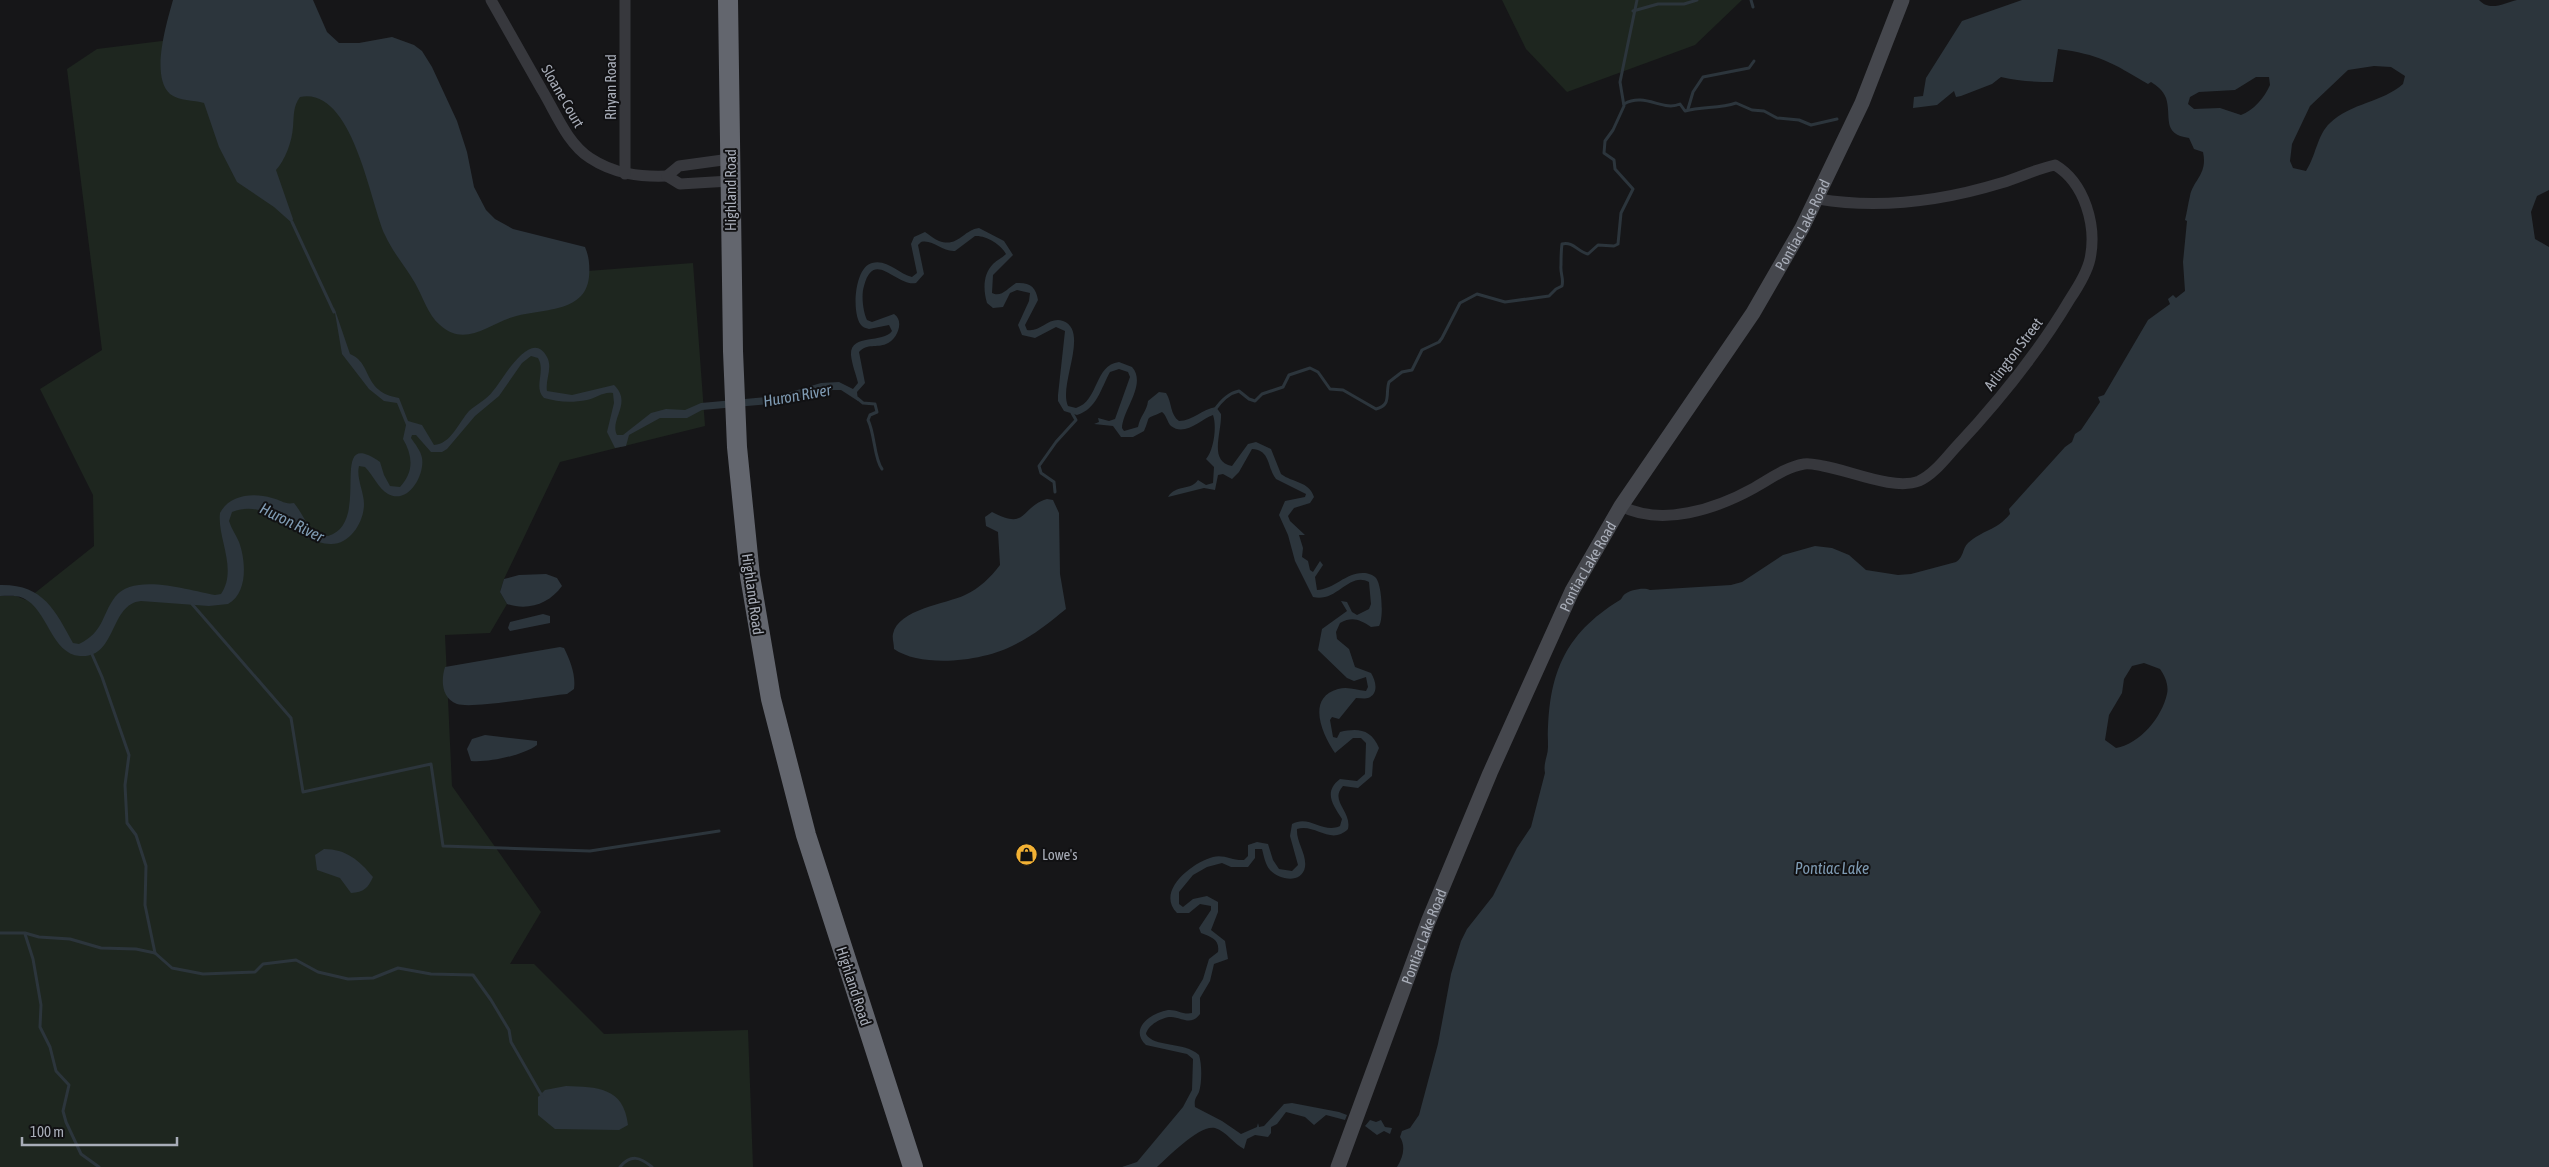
<svg xmlns="http://www.w3.org/2000/svg" width="2549" height="1167" font-family="'Asap Condensed',sans-serif">
<style>
.green{fill:#1e261f}
.water{fill:#2c353c;fill-rule:evenodd}
.lines{fill:none;stroke-linecap:round;stroke-linejoin:round}
.stream{stroke:#2c353c;stroke-width:3}
.street{stroke:#37383d;stroke-width:11}
.secondary{stroke:#45474d;stroke-width:15}
.highway{stroke:#63666e;stroke-width:20}
.labels{text-anchor:middle;dominant-baseline:central;stroke-width:4;stroke-linejoin:round;paint-order:stroke}
.street-label{font-size:15px;fill:#a8adb8;stroke:#111113}
.poi-label{font-size:15px;fill:#a8adb8;stroke:#111113;text-anchor:start}
.water-label{font-size:16px;font-style:italic;fill:#7f9bb3;stroke:#111113}
</style>
<rect width="100%" height="100%" fill="#161618"/>
<g class="green">
<polygon points="1502,0 1742,0 1695,45 1567,92 1526,49"/>
<polygon points="178,39 354,100 441,295 574,272 693,263 705,426 560,462 504,579 500,592 507,604 490,633 445,635 452,786 541,912 510,964 534,964 604,1034 748,1030 753,1167 0,1167 0,596 16,596 26,600 94,546 93,495 40,389 102,350 67,69 97,49"/>
</g>
<g class="water">
<path d="M 173,0 L 313,0 L 327,32 L 339,43 L 359,43 L 392,37 L 414,45 L 422,51 L 432,67 L 457,121 L 467,152 L 474,187 L 486,210 L 495,219 L 513,229 L 585,247 C 589,256 590,266 589,277 C 585,314 541,308 513,317 C 488,324 465,348 440,325 C 428,315 423,297 415,283 C 406,267 393,253 385,235 C 370,203 353,86 300,97 C 293,106 294,116 293,127 C 292,142 285,160 276,170 L 293,219 L 292,223 L 274,207 L 237,182 L 219,147 L 204,103 C 194,100 179,101 170,94 C 150,76 167,22 173,0 Z"/>
<path d="M 2022,0 L 2479,0 C 2490,12 2504,3 2517,0 C 2526,0 2539,0 2549,0 L 2549,190 L 2537,196 L 2531,212 L 2535,239 L 2549,247 L 2549,1167 L 1397,1167 C 1403,1157 1406,1147 1400,1137 L 1402,1131 L 1410,1128 L 1419,1115 L 1438,1044 L 1451,974 L 1461,941 L 1467,929 L 1493,896 L 1517,848 L 1531,827 L 1545,773 C 1543,763 1548,756 1548,747 C 1547,679 1561,636 1620,600 C 1622,599 1622,596 1625,594 C 1630,590 1644,587 1650,590 L 1731,585 L 1742,582 L 1783,555 L 1815,546 L 1832,548 L 1849,555 L 1866,570 L 1898,575 L 1911,574 L 1956,562 C 1964,557 1962,549 1968,543 C 1982,530 1996,531 2010,514 L 2009,509 L 2065,447 L 2072,442 L 2075,434 L 2081,430 L 2100,402 L 2098,397 L 2104,395 L 2148,320 L 2170,304 L 2168,299 L 2173,295 L 2176,298 L 2185,291 L 2183,262 L 2187,221 L 2185,220 C 2187,212 2188,204 2190,196 C 2193,180 2208,174 2203,152 L 2194,149 L 2189,138 C 2161,134 2172,117 2166,98 C 2163,90 2157,86 2151,82 L 2148,84 C 2113,63 2098,54 2058,49 L 2053,82 C 2035,82 2018,81 2001,77 L 1992,84 L 1961,96 L 1956,97 L 1954,91 L 1937,105 L 1913,108 L 1914,97 L 1923,96 L 1926,78 L 1962,21 ZM 2374,66 L 2391,67 L 2405,76 L 2403,84 C 2383,102 2351,103 2330,123 C 2317,135 2316,156 2306,171 L 2293,168 L 2290,161 L 2292,144 L 2310,106 L 2348,70 ZM 2256,77 L 2269,77 L 2270,85 C 2265,97 2253,111 2241,115 L 2220,108 L 2194,109 L 2188,104 L 2190,97 L 2199,92 L 2235,90 ZM 2144,663 L 2160,669 C 2165,676 2169,685 2167,694 C 2162,717 2140,744 2116,748 L 2105,740 L 2109,715 L 2122,693 L 2124,679 L 2132,666 Z"/>
<path d="M 979,228 L 1004,241 L 1013,255 L 993,275 L 992,293 C 1001,298 1008,288 1016,283 C 1030,282 1036,287 1038,300 L 1025,325 L 1027,330 C 1040,333 1049,316 1063,321 C 1090,331 1058,385 1068,406 L 1076,408 C 1099,401 1094,365 1119,362 L 1132,367 C 1147,384 1123,409 1122,428 L 1124,431 L 1138,427 C 1140,416 1147,411 1148,401 L 1159,392 L 1166,393 C 1172,402 1170,415 1179,421 C 1193,421 1202,409 1216,407 L 1221,414 C 1222,432 1208,462 1232,466 L 1248,444 L 1256,442 L 1271,449 L 1281,474 C 1293,483 1309,481 1314,497 L 1310,503 L 1294,508 L 1288,516 L 1290,521 L 1305,535 L 1299,535 L 1303,548 L 1302,557 L 1308,561 L 1310,570 L 1313,572 L 1320,561 L 1323,565 L 1315,577 L 1317,590 C 1335,589 1346,572 1364,573 C 1367,573 1373,575 1375,577 C 1382,582 1384,619 1379,626 L 1371,627 C 1360,620 1353,616 1340,623 L 1336,632 L 1337,639 L 1349,649 L 1355,667 L 1371,673 C 1376,681 1379,694 1368,698 C 1365,699 1360,698 1356,698 L 1339,719 L 1332,717 L 1330,720 L 1333,737 L 1337,738 L 1340,732 C 1358,728 1371,729 1379,748 L 1373,762 L 1372,776 L 1358,788 L 1343,786 C 1329,801 1352,811 1348,829 C 1331,846 1315,823 1297,829 C 1296,842 1307,854 1305,867 C 1302,884 1279,880 1270,870 C 1265,864 1264,856 1262,849 L 1255,849 L 1255,858 L 1248,867 L 1231,867 L 1222,863 L 1207,867 L 1193,875 L 1179,892 L 1179,904 L 1183,907 L 1193,899 L 1207,896 L 1218,902 L 1218,912 L 1211,930 L 1225,941 L 1228,959 L 1214,964 L 1210,981 L 1200,998 L 1200,1014 C 1191,1026 1183,1018 1171,1017 C 1162,1017 1148,1025 1146,1034 C 1154,1048 1184,1041 1199,1055 C 1202,1065 1202,1082 1199,1092 C 1196,1098 1194,1099 1195,1107 L 1222,1121 L 1241,1134 L 1257,1127 L 1258,1123 L 1259,1127 L 1264,1126 L 1284,1104 L 1292,1103 L 1339,1112 L 1347,1115 L 1345,1120 L 1326,1115 L 1314,1125 L 1305,1117 L 1286,1112 L 1277,1124 L 1271,1127 L 1271,1133 L 1268,1137 L 1255,1135 L 1247,1139 L 1244,1149 C 1234,1144 1227,1132 1215,1128 C 1200,1124 1168,1157 1157,1167 L 1122,1167 L 1137,1162 L 1183,1107 L 1192,1090 L 1193,1059 L 1187,1054 L 1146,1045 C 1129,1029 1150,1013 1168,1010 C 1176,1009 1183,1015 1192,1013 L 1192,997 L 1203,979 L 1209,959 L 1218,952 C 1220,939 1211,937 1201,933 L 1199,928 L 1211,910 L 1211,906 L 1200,904 L 1189,913 L 1177,913 C 1155,891 1193,862 1213,857 C 1224,854 1233,861 1244,860 L 1248,856 L 1248,845 L 1257,842 L 1268,844 L 1273,860 L 1279,869 L 1292,871 L 1298,865 L 1290,836 L 1292,824 C 1309,814 1323,834 1340,826 L 1342,819 C 1333,805 1323,792 1340,779 L 1357,781 L 1365,774 L 1366,743 L 1361,738 L 1353,738 L 1335,753 C 1322,734 1306,698 1338,689 C 1348,686 1356,690 1366,691 L 1368,687 L 1366,677 L 1354,681 L 1347,678 L 1318,650 L 1322,629 L 1347,611 L 1341,601 L 1347,602 L 1352,612 L 1357,615 L 1369,609 L 1371,604 L 1369,582 C 1349,571 1337,603 1313,597 L 1295,561 L 1288,535 L 1279,515 L 1285,501 L 1305,497 L 1306,494 L 1276,479 C 1267,468 1271,450 1252,449 L 1239,472 L 1232,479 L 1223,474 L 1218,475 L 1215,490 L 1204,488 L 1168,497 C 1176,484 1191,491 1198,480 L 1206,485 L 1213,483 L 1214,467 L 1206,459 C 1214,450 1217,426 1213,415 C 1201,419 1185,437 1171,426 C 1167,422 1167,416 1162,412 C 1143,421 1152,413 1144,431 L 1133,437 L 1121,437 L 1113,426 L 1094,424 L 1099,422 L 1098,418 L 1109,421 L 1115,419 L 1130,377 L 1128,372 L 1119,369 L 1110,372 C 1101,388 1097,409 1077,415 L 1064,411 L 1058,401 L 1058,395 L 1065,331 L 1056,327 L 1035,338 L 1022,335 L 1018,325 L 1029,301 L 1030,293 L 1017,290 L 1010,293 L 1003,307 L 993,308 L 987,303 C 983,290 983,274 993,264 C 997,260 1002,258 1006,254 C 1001,244 985,235 975,236 L 955,251 C 942,252 933,239 921,242 L 918,245 L 924,274 L 916,283 C 896,287 874,248 864,286 C 861,295 863,312 867,320 L 872,322 L 894,314 C 905,321 897,340 886,344 C 877,348 867,343 859,352 L 865,383 L 857,392 L 858,401 L 841,390 L 832,390 L 781,403 L 702,410 L 687,418 L 660,418 L 629,435 L 626,446 L 615,448 L 607,432 L 614,403 L 613,393 C 604,391 596,398 587,400 C 571,403 558,402 544,398 C 533,387 546,371 538,358 L 531,356 L 522,363 L 499,396 L 475,416 L 447,449 L 442,452 L 431,452 L 416,435 L 412,435 L 411,438 C 415,444 421,451 422,458 C 425,475 408,505 388,494 C 378,488 373,475 365,467 L 359,466 C 356,478 364,492 364,504 C 364,522 350,545 330,544 C 294,543 272,496 232,512 L 229,521 C 231,528 236,535 239,542 C 246,561 248,593 228,604 L 209,606 L 141,601 C 109,604 117,659 80,656 C 51,654 48,609 23,598 C 16,595 8,596 0,596 L 0,585 C 43,584 55,610 73,643 L 79,644 C 104,632 101,616 115,597 C 134,572 190,591 215,595 L 221,594 C 238,569 217,538 220,513 C 229,495 253,492 272,498 C 281,500 285,505 294,503 C 305,516 307,533 328,536 C 374,523 325,424 380,462 L 384,475 L 390,486 L 400,487 C 414,472 413,456 403,439 L 406,425 L 397,403 L 384,401 L 369,389 L 342,354 L 334,307 L 350,354 C 373,363 362,392 399,398 L 408,421 L 422,425 L 434,445 C 451,444 459,422 469,411 C 477,404 486,400 493,391 C 502,381 531,326 547,357 C 553,368 545,380 547,391 L 572,395 L 614,385 C 633,403 609,419 617,435 L 623,435 L 651,413 L 666,409 L 685,410 L 701,403 L 777,396 L 821,383 L 839,382 L 853,389 L 858,383 C 856,374 852,365 851,355 C 850,333 883,344 892,331 L 889,325 L 869,329 C 867,328 864,328 862,326 C 851,316 854,267 872,263 C 888,259 898,274 912,277 L 917,273 L 911,244 L 914,237 L 925,232 C 930,235 934,239 939,241 C 958,248 963,230 979,228 Z"/>
<path d="M 1047,499 L 1053,500 L 1059,513 L 1060,574 L 1066,609 C 1050,622 1034,635 1016,644 C 986,661 923,669 894,649 C 894,644 892,638 893,634 C 898,609 946,604 965,595 C 980,588 990,578 1000,565 L 998,532 L 986,526 L 985,517 L 992,512 C 1028,531 1020,507 1047,499 Z"/>
<path d="M 546,574 L 557,578 L 562,586 C 549,604 528,611 507,604 L 500,592 L 504,579 L 519,575 Z"/>
<polygon points="543,614 550,616 550,623 510,631 508,628 510,622"/>
<path d="M 560,647 L 564,648 C 570,660 576,675 574,689 L 567,694 C 545,696 473,709 457,704 C 441,698 441,680 445,667 Z"/>
<path d="M 485,735 L 537,741 L 537,745 C 524,755 488,763 471,761 L 467,749 L 472,739 Z"/>
<path d="M 324,849 C 346,849 359,860 373,877 C 368,888 364,892 351,893 L 340,878 L 317,870 L 315,855 Z"/>
<path d="M 566,1086 C 597,1087 624,1087 628,1125 L 619,1130 L 555,1129 L 538,1115 L 538,1097 L 545,1090 Z"/>
<polygon points="1370,1120 1376,1122 1381,1120 1385,1127 1392,1128 1390,1134 1384,1131 1377,1135 1365,1126"/>
</g>
<g class="lines">
<g class="stream">
<polyline points="1751,0 1753,7"/>
<polyline points="1633,11 1658,4 1684,4 1697,0"/>
<path d="M 1624,104 C 1645,92 1663,112 1680,104 L 1685,111 C 1702,106 1719,109 1736,103 L 1752,110 L 1764,111 L 1777,118 L 1799,120 L 1811,125 L 1837,119"/>
<polyline points="1688,109 1693,92 1703,77 1749,68 1754,61"/>
<polyline points="292,222 334,312"/>
<path d="M 857,398 L 863,403 L 875,404 L 877,412 L 870,415 L 868,420 C 875,434 874,459 882,469"/>
<path d="M 1214,411 C 1220,402 1229,393 1239,391 L 1249,399 L 1255,401 L 1262,394 L 1283,387 L 1289,375 L 1310,368 L 1318,372 L 1330,389 L 1343,390 L 1376,409 C 1392,405 1385,394 1389,382 L 1402,372 L 1412,370 L 1422,350 L 1439,342 L 1442,338 L 1460,303 L 1477,294 L 1505,302 L 1549,296 L 1556,289 L 1562,286 C 1564,278 1560,274 1561,265 C 1561,258 1561,251 1562,244 C 1573,241 1578,252 1588,254 L 1598,245 L 1614,246 L 1618,244 L 1621,213 L 1633,189 L 1615,169 L 1614,160 L 1604,153 L 1605,141 L 1613,130 L 1624,106 L 1620,82 L 1637,0"/>
<polyline points="1055,492 1054,482 1041,473 1039,466 1056,442 1076,420 1072,413"/>
<polyline points="192,604 291,718 303,792 431,764 443,846 590,851 719,831"/>
<polyline points="91,652 102,677 129,755 125,785 127,823 136,835 146,866 145,905 155,953"/>
<polyline points="0,933 25,933 39,937 70,939 101,948 136,949 155,953 172,968 203,974 255,972 263,964 296,960 318,972 348,979 373,978 398,968 431,974 473,975 491,1000 509,1030 511,1042 542,1096"/>
<polyline points="25,934 33,959 41,1005 40,1027 50,1047 56,1071 69,1085 63,1111 66,1122 81,1154 99,1167"/>
<path d="M 620,1167 C 631,1154 640,1157 652,1167"/>
</g>
<g class="street">
<path d="M 491,0 C 508,30 525,60 542,90 C 556,113 567,143 590,158 C 614,174 640,177 667,176"/>
<polyline points="625,0 625,174"/>
<polyline points="730,159 679,166 667,176 680,184 730,181"/>
<path d="M 1621,506 C 1662,527 1716,509 1754,488 C 1770,479 1786,467 1804,464 C 1810,463 1817,465 1823,466 C 1849,470 1894,491 1919,481 C 1933,475 1945,459 1955,448 C 1998,402 2038,353 2070,299 C 2078,287 2087,273 2090,259 C 2097,226 2085,183 2055,165 C 2033,170 2021,177 2001,183 C 1942,201 1878,209 1818,199"/>
</g>
<path class="secondary" id="s1" d="M 1338,1167 L 1428,922 L 1490,773 L 1572,591 L 1621,506 L 1753,313 L 1802,228 L 1862,103 L 1902,0"/>
<polyline class="highway" points="728,0 733,351 737,447 750,576 771,699 806,835 913,1167"/>
</g>
<defs>
<symbol id="shop-disc" viewBox="-11 -11 22 22"><circle r="9.5" fill="#f2b134" stroke="#111113"/><path d="M-5-2.5h2.3a2.7 3.5 0 0 1 5.4 0H5L5.5 6h-11ZM-1.5-2.5h3a1.5 2.3 0 0 0-3 0Z" fill="#111"/></symbol>
</defs>
<g fill-rule="evenodd">
<use href="#shop-disc" x="1014" y="842" width="25" height="25"/>
</g>
<g class="labels">
<g class="street-label">
<text transform="translate(610 87) rotate(-90)">Rhyan Road</text>
<text transform="translate(563 96) rotate(60)">Sloane Court</text>
<text transform="translate(730 190) rotate(-90)">Highland Road</text>
<text stroke="none"><textPath href="#s1" startOffset="1055">Pontiac Lake Road</textPath></text>
<text transform="translate(2013 354) rotate(-53)">Arlington Street</text>
<text stroke="none"><textPath href="#s1" startOffset="651">Pontiac Lake Road</textPath></text>
<text transform="translate(753 594) rotate(82)">Highland Road</text>
<text stroke="none"><textPath href="#s1" startOffset="246">Pontiac Lake Road</textPath></text>
<text transform="translate(854 986) rotate(72)">Highland Road</text>
</g>
<g class="poi-label">
<text x="1042" y="854">Lowe's</text>
</g>
<g class="water-label">
<text transform="translate(797 395) rotate(-10)">Huron River</text>
<text transform="translate(292 522) rotate(26)">Huron River</text>
<text x="1832" y="868">Pontiac Lake</text>
</g>
</g>
<path d="M22 1137v8h155v-8" fill="none" stroke="#a8adb8" stroke-width="2.5"/>
<text x="30" y="1137" font-size="15" fill="#a8adb8" stroke="#111113" stroke-width="4" paint-order="stroke">100 m</text>
</svg>
